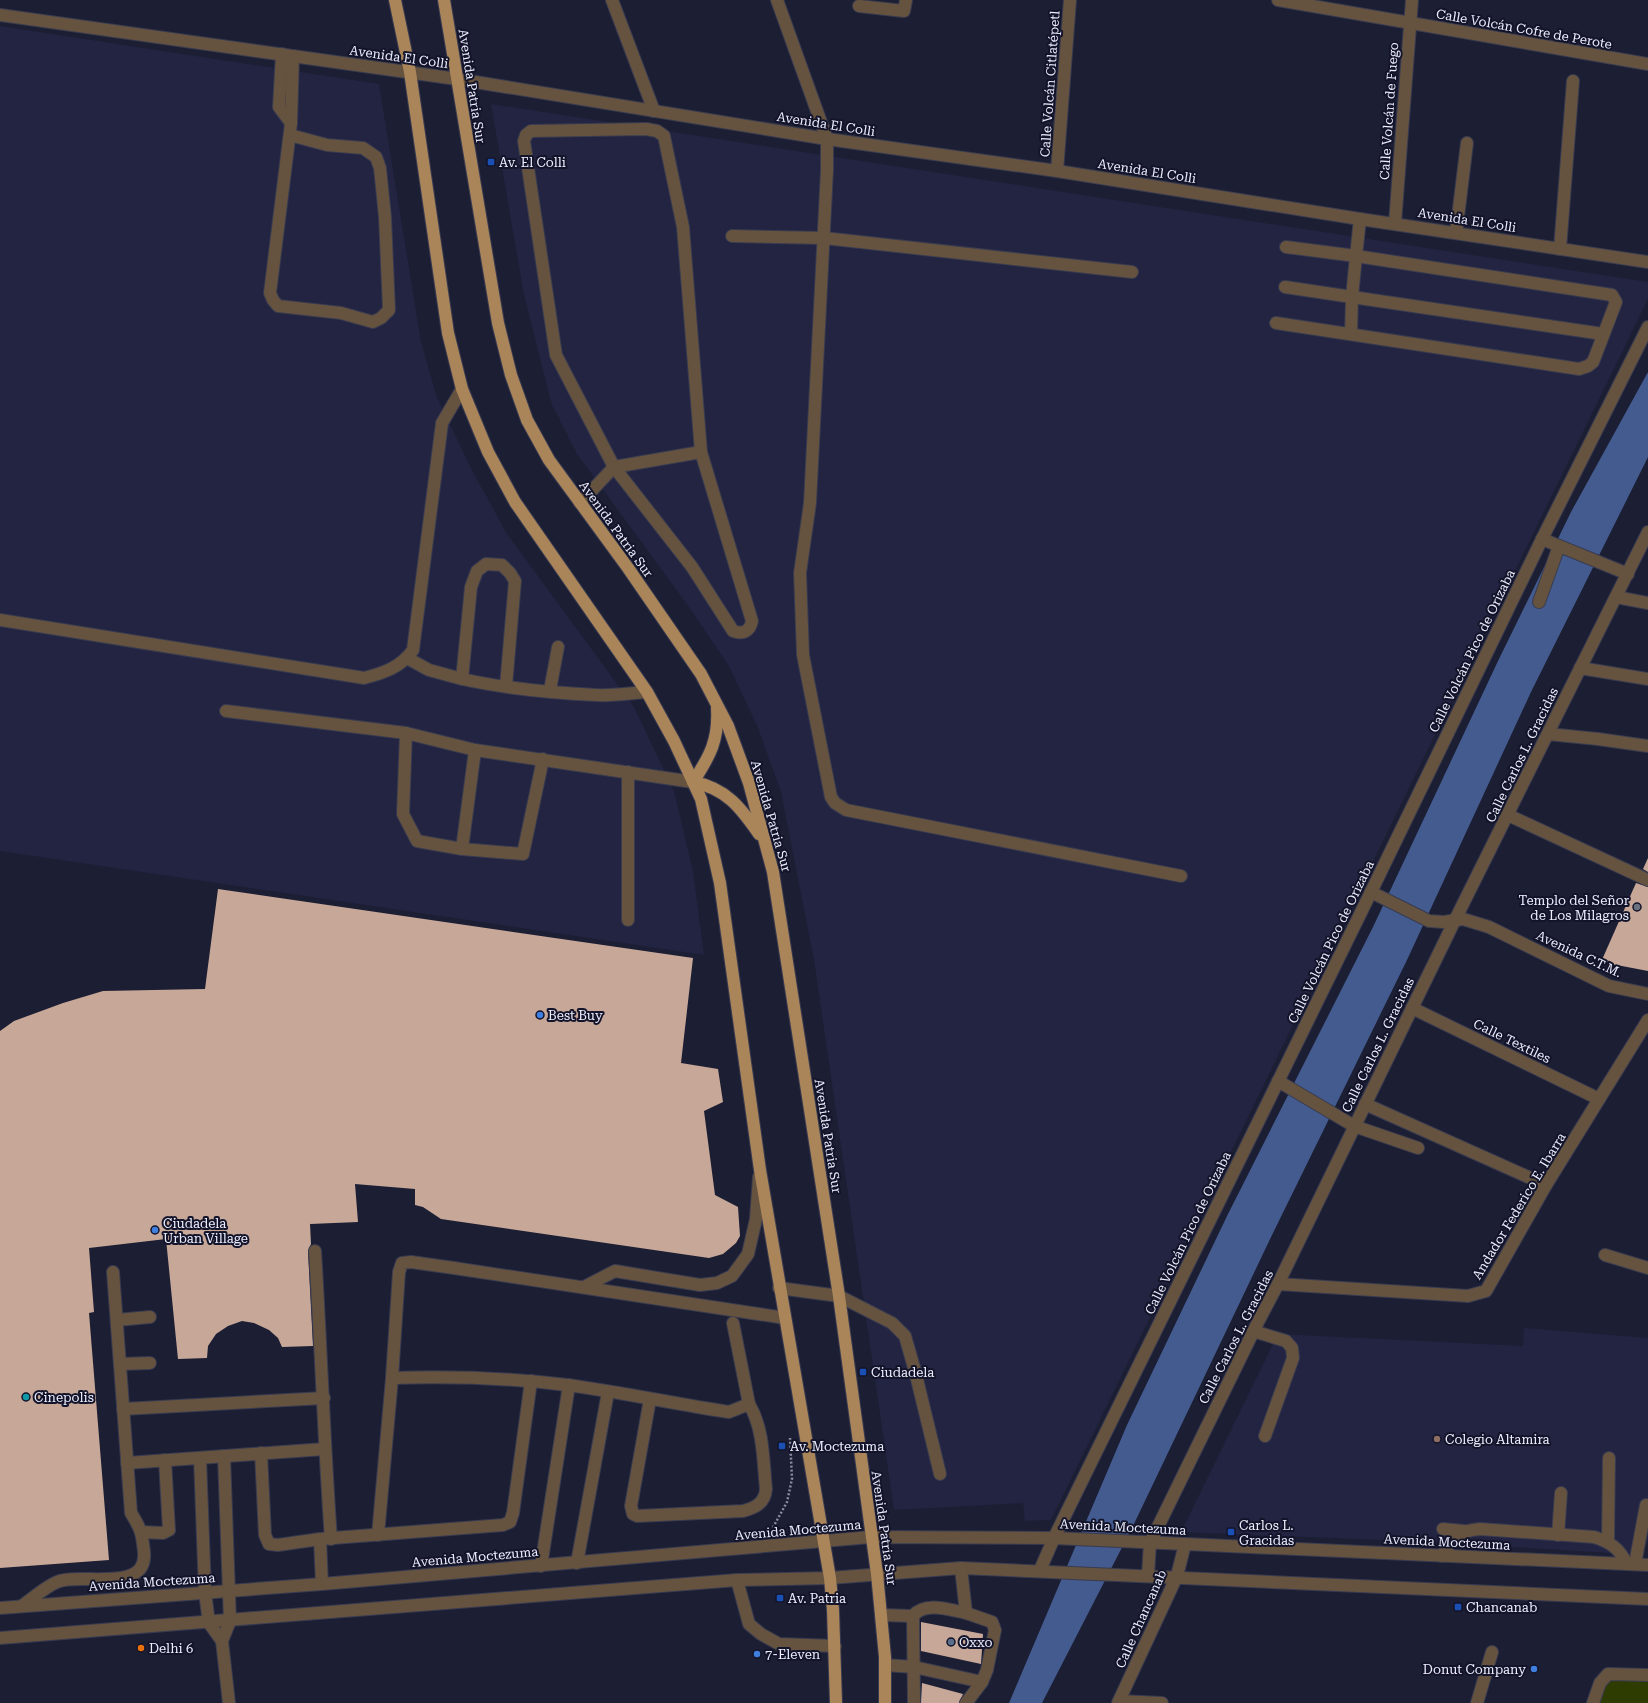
<svg xmlns="http://www.w3.org/2000/svg" width="1648" height="1703" font-family="'Roboto Serif',serif">
<style>
.built{fill:#222441}
.green{fill:#2e3c02}
.water{fill:#435b8e}
.building{fill:#c7a898}
.lines{fill:none;stroke-linecap:round;stroke-linejoin:round}
.minor-casing{stroke:#393b50;stroke-width:14}
.major-casing{stroke:#393b50;stroke-width:14}
.path{stroke:#8b8da0;stroke-width:2.5;stroke-dasharray:2 2;stroke-linecap:butt}
.minor{stroke:#65533f;stroke-width:12}
.major{stroke:#aa855a;stroke-width:12}
.transit-dot{fill:#1a4fb4;stroke:#13142a;stroke-width:1.5}
.worship-dot{fill:#6b7280;stroke:#13142a;stroke-width:1.5}
.shop-dot{fill:#3f7fe0;stroke:#13142a;stroke-width:1.5}
.culture-dot{fill:#0f9aa8;stroke:#13142a;stroke-width:1.5}
.education-dot{fill:#8d6e63;stroke:#13142a;stroke-width:1.5}
.service-dot{fill:#5c6f8a;stroke:#13142a;stroke-width:1.5}
.food-dot{fill:#e8710a;stroke:#13142a;stroke-width:1.5}
.labels{text-anchor:middle;dominant-baseline:central;stroke-width:4;stroke-linejoin:round;paint-order:stroke}
.street-label{font-size:13px;fill:#eceefe;stroke:#13142a}
.poi-label{font-size:13px;fill:#eceefe;stroke:#13142a;text-anchor:start}
</style>
<rect width="100%" height="100%" fill="#1c1e34"/>
<g class="built">
<polygon points="0,26 379,84 421,342 437,398 473,472 507,534 634,707 674,791 693,871 704,955 0,851"/>
<polygon points="491,104 1648,282 1648,299 1051,1520 1025,1521 1023,1503 894,1510 814,960 781,792 758,728 729,666 689,607 577,454 551,402 524,295"/>
<polygon points="1524,1328 1648,1338 1648,1539 1643,1555 1432,1542 1181,1532 1278,1334 1523,1346"/>
</g>
<polygon class="green" points="1648,1672 1648,1703 1595,1703 1608,1674"/>
<polygon class="water" points="1648,372 1648,457 1531,692 1407,960 1273,1233 1133,1526 1042,1703 1009,1703 1127,1425 1228,1214 1373,927 1498,661 1571,512"/>
<g class="building">
<polygon points="1648,858 1648,872 1643,869"/>
<polygon points="1636,883 1648,887 1648,971 1601,962"/>
<polygon points="218,889 693,958 681,1063 718,1069 723,1102 704,1111 715,1195 738,1207 740,1236 736,1243 723,1254 709,1258 441,1219 423,1207 415,1205 415,1189 355,1184 358,1222 310,1224 311,1244 308,1251 313,1346 282,1347 278,1338 269,1330 254,1323 242,1321 228,1326 216,1334 208,1346 207,1358 178,1359 166,1239 89,1248 94,1312 89,1313 109,1560 0,1568 0,1031 14,1021 63,1003 103,991 205,989"/>
<polygon points="921,1622 983,1634 981,1664 921,1651"/>
<polygon points="922,1683 963,1694 959,1703 921,1703"/>
</g>
<g class="lines">
<defs>
<g id="minor">
<polyline points="612,0 654,111"/>
<polyline points="777,0 827,139 827,170 810,503 800,573 803,655 831,797 835,803 846,810 1181,876"/>
<polyline points="1278,0 1648,64"/>
<polyline points="859,6 904,11 906,0"/>
<polyline points="0,15 457,79 827,139 1057,171 1360,219 1648,262"/>
<polyline points="282,54 279,107 291,123"/>
<path d="M 646,129 L 657,131 L 664,136 L 683,227 L 701,452 L 752,621 C 750,631 743,635 733,631 L 692,567 L 614,467 L 556,355 L 524,141 L 526,135 L 531,131 Z"/>
<polyline points="290,135 327,145 363,148 376,157 380,168 385,217 389,310 381,318 373,322 341,313 278,306 273,300 270,293 291,123 293,56"/>
<polyline points="1057,171 1070,0"/>
<polyline points="1395,223 1412,0"/>
<polyline points="1456,233 1467,143"/>
<polyline points="732,236 824,238 1132,272"/>
<polyline points="1286,247 1356,256 1352,297 1603,334"/>
<polyline points="1560,249 1573,81"/>
<polyline points="1285,287 1352,297 1351,334"/>
<polyline points="1276,323 1579,369 1588,366 1593,362 1616,302 1612,295 1356,256 1360,219"/>
<polyline points="580,503 614,467 701,452"/>
<polyline points="1542,539 1628,574"/>
<polyline points="1616,597 1648,603"/>
<polyline points="1539,602 1559,546"/>
<path d="M 0,620 L 364,678 C 384,673 401,667 413,650 L 442,423 L 462,389"/>
<polyline points="407,658 429,670 462,679"/>
<polyline points="1580,668 1648,679"/>
<path d="M 506,686 L 515,581 L 510,573 L 502,565 L 486,564 L 477,571 L 471,587 L 462,679 C 503,688 554,693 596,695 C 612,696 630,693 647,692"/>
<polyline points="550,690 558,647"/>
<polyline points="226,711 406,733 475,750"/>
<polyline points="406,733 403,814 417,841 462,849 523,854 543,759"/>
<polyline points="1548,734 1598,739 1648,746"/>
<polyline points="1508,815 1648,880"/>
<polyline points="462,849 475,750 693,782"/>
<polyline points="1371,892 1429,921 1444,922 1463,919 1489,927 1609,986 1648,994"/>
<polyline points="628,920 628,772"/>
<polyline points="1412,1008 1599,1099"/>
<polyline points="1278,1081 1354,1126 1418,1148"/>
<polyline points="1365,1104 1546,1185"/>
<path d="M 315,1251 C 321,1347 324,1443 331,1539"/>
<polyline points="1605,1255 1648,1268"/>
<polyline points="1278,1284 1468,1296 1486,1291 1546,1185 1648,1020"/>
<polyline points="584,1287 615,1271 700,1285 717,1283 732,1276 748,1254 756,1219 759,1177"/>
<polyline points="779,1288 839,1296 892,1323 905,1336 915,1371 940,1474"/>
<polyline points="117,1320 150,1317"/>
<polyline points="1253,1331 1286,1341 1292,1348 1293,1358 1265,1436"/>
<polyline points="120,1364 150,1363"/>
<path d="M 392,1378 C 451,1376 509,1378 567,1385 C 621,1392 675,1404 729,1412 L 749,1404 L 733,1323"/>
<path d="M 650,1399 L 631,1506 L 633,1514 L 637,1516 L 743,1511 C 755,1508 765,1503 766,1489 C 763,1461 764,1429 749,1404"/>
<polyline points="123,1409 324,1398"/>
<polyline points="261,1453 265,1535 269,1544 278,1545 320,1539 503,1525 510,1522 513,1513 531,1381"/>
<polyline points="224,1456 230,1621 222,1641 229,1703"/>
<polyline points="200,1458 205,1592 209,1623 222,1641"/>
<polyline points="127,1463 325,1449"/>
<polyline points="1443,1529 1464,1531"/>
<polyline points="142,1532 163,1533 169,1530 165,1460"/>
<polyline points="378,1535 392,1378 399,1272 402,1263 411,1262 454,1268 785,1318"/>
<polyline points="1558,1535 1561,1493"/>
<polyline points="320,1539 322,1584"/>
<polyline points="1608,1542 1609,1458"/>
<path d="M 1442,1556 C 1454,1537 1457,1531 1480,1529 L 1594,1537 C 1610,1542 1619,1548 1627,1564"/>
<polyline points="577,1563 608,1392"/>
<polyline points="1635,1564 1646,1505"/>
<polyline points="541,1566 569,1385"/>
<polyline points="1040,1570 1054,1538 1371,892 1542,539 1648,327"/>
<polyline points="1148,1575 1150,1543 1258,1322 1278,1284 1455,920 1648,532"/>
<polyline points="737,1580 749,1624 761,1634 779,1644 835,1646"/>
<path d="M 22,1606 C 33,1598 45,1587 57,1582 C 80,1572 148,1594 144,1552 C 142,1533 141,1529 131,1513 L 113,1272"/>
<polyline points="0,1608 322,1584 871,1537 1054,1538 1648,1565"/>
<polyline points="966,1613 992,1622 995,1630 987,1670 982,1682 966,1703"/>
<polyline points="881,1615 913,1616"/>
<polyline points="0,1638 737,1580 830,1578 961,1568 1648,1599"/>
<polyline points="885,1665 914,1667 982,1682"/>
<polyline points="1119,1701 1162,1703"/>
<path d="M 914,1703 L 913,1616 C 925,1601 950,1610 966,1613 L 961,1568"/>
<polyline points="1118,1703 1177,1576 1185,1544"/>
<polyline points="1477,1703 1492,1652"/>
<polyline points="1593,1703 1600,1683 1608,1674 1648,1675"/>
</g>
<g id="major">
<polyline points="395,0 410,72 448,333 462,389 488,452 515,502 647,692 674,741 701,799 720,883 760,1170 830,1578 833,1610 836,1703"/>
<polyline points="444,0 498,323 511,375 527,420 549,460 628,568 701,674 728,726 749,783 773,872 839,1296 877,1574 885,1657 885,1703"/>
<path d="M 717,708 C 719,740 710,756 693,782 C 726,788 741,808 759,834"/>
</g>
</defs>
<use href="#minor" class="minor-casing"/>
<use href="#major" class="major-casing"/>
<polyline class="path" points="771,1531 787,1502 792,1479 790,1438"/>
<use href="#minor" class="minor"/>
<use href="#major" class="major"/>
</g>
<g class="transit-dot">
<rect x="487" y="158" width="8" height="8" rx="2"/>
<rect x="859" y="1368" width="8" height="8" rx="2"/>
<rect x="778" y="1442" width="8" height="8" rx="2"/>
<rect x="1227" y="1528" width="8" height="8" rx="2"/>
<rect x="776" y="1594" width="8" height="8" rx="2"/>
<rect x="1454" y="1603" width="8" height="8" rx="2"/>
</g>
<circle class="worship-dot" cx="1637" cy="907" r="4"/>
<g class="shop-dot">
<circle cx="540" cy="1015" r="4"/>
<circle cx="155" cy="1230" r="4"/>
<circle cx="757" cy="1654" r="4"/>
<circle cx="1534" cy="1669" r="4"/>
</g>
<circle class="culture-dot" cx="26" cy="1397" r="4"/>
<circle class="education-dot" cx="1437" cy="1439" r="4"/>
<circle class="service-dot" cx="951" cy="1642" r="4"/>
<circle class="food-dot" cx="141" cy="1648" r="4"/>
<g class="labels">
<g class="street-label">
<text transform="translate(1524 29) rotate(10)">Calle Volcán Cofre de Perote</text>
<text transform="translate(399 57) rotate(8)">Avenida El Colli</text>
<text transform="translate(1050 84) rotate(-86)">Calle Volcán Citlatépetl</text>
<text transform="translate(472 86) rotate(81)">Avenida Patria Sur</text>
<text transform="translate(1389 111) rotate(-86)">Calle Volcán de Fuego</text>
<text transform="translate(826 124) rotate(9)">Avenida El Colli</text>
<text transform="translate(1147 171) rotate(9)">Avenida El Colli</text>
<text transform="translate(1467 220) rotate(9)">Avenida El Colli</text>
<text transform="translate(616 529) rotate(54)">Avenida Patria Sur</text>
<text transform="translate(1472 651) rotate(-64)">Calle Volcán Pico de Orizaba</text>
<text transform="translate(1522 755) rotate(-64)">Calle Carlos L. Gracidas</text>
<text transform="translate(771 816) rotate(74)">Avenida Patria Sur</text>
<text transform="translate(1331 942) rotate(-64)">Calle Volcán Pico de Orizaba</text>
<text transform="translate(1579 954) rotate(25)">Avenida C.T.M.</text>
<text transform="translate(1512 1041) rotate(26)">Calle Textiles</text>
<text transform="translate(1378 1045) rotate(-64)">Calle Carlos L. Gracidas</text>
<text transform="translate(828 1136) rotate(81)">Avenida Patria Sur</text>
<text transform="translate(1519 1206) rotate(-59)">Andador Federico E. Ibarra</text>
<text transform="translate(1188 1233) rotate(-64)">Calle Volcán Pico de Orizaba</text>
<text transform="translate(1236 1337) rotate(-63)">Calle Carlos L. Gracidas</text>
<text transform="translate(1123 1527) rotate(3)">Avenida Moctezuma</text>
<text transform="translate(884 1528) rotate(82)">Avenida Patria Sur</text>
<text transform="translate(798 1530) rotate(-5)">Avenida Moctezuma</text>
<text transform="translate(1447 1542) rotate(3)">Avenida Moctezuma</text>
<text transform="translate(475 1557) rotate(-5)">Avenida Moctezuma</text>
<text transform="translate(152 1582) rotate(-4)">Avenida Moctezuma</text>
<text transform="translate(1141 1619) rotate(-66)">Calle Chancanab</text>
</g>
<g class="poi-label">
<text x="499" y="162">Av. El Colli</text>
<text x="1629" y="900" text-anchor="end">Templo del Señor<tspan x="1629" dy="15">de Los Milagros</tspan></text>
<text x="548" y="1015">Best Buy</text>
<text x="163" y="1223">Ciudadela<tspan x="163" dy="15">Urban Village</tspan></text>
<text x="871" y="1372">Ciudadela</text>
<text x="34" y="1397">Cinepolis</text>
<text x="1445" y="1439">Colegio Altamira</text>
<text x="790" y="1446">Av. Moctezuma</text>
<text x="1239" y="1525">Carlos L.<tspan x="1239" dy="15">Gracidas</tspan></text>
<text x="788" y="1598">Av. Patria</text>
<text x="1466" y="1607">Chancanab</text>
<text x="959" y="1642">Oxxo</text>
<text x="149" y="1648">Delhi 6</text>
<text x="765" y="1654">7-Eleven</text>
<text x="1526" y="1669" text-anchor="end">Donut Company</text>
</g>
</g>
</svg>
